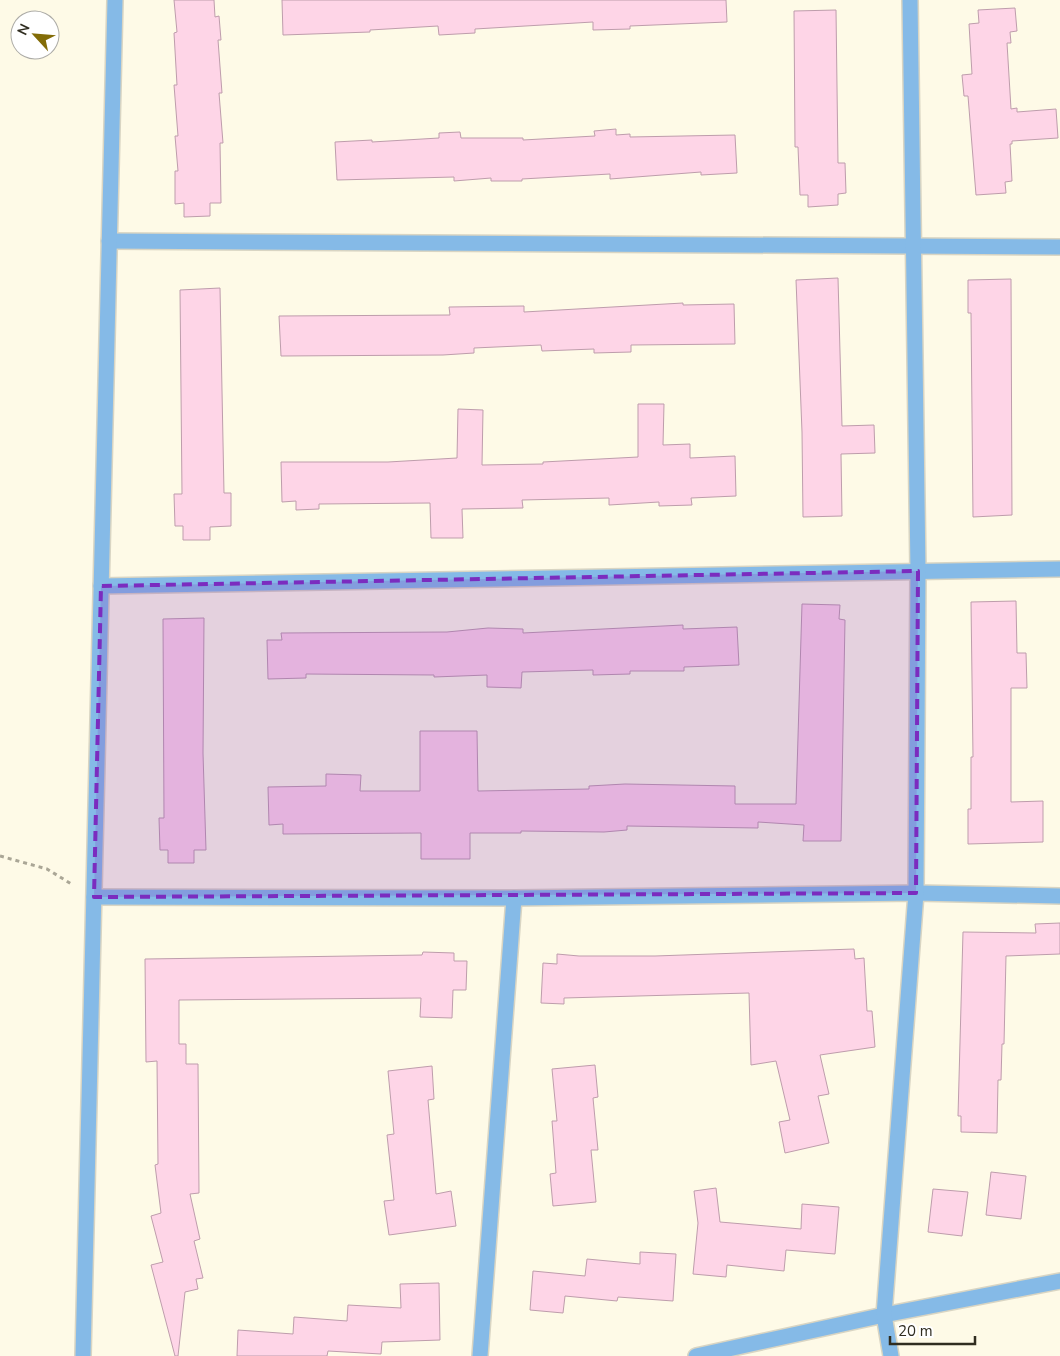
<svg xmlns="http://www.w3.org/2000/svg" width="1060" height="1356" font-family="'Nunito Sans',sans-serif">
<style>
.building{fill:#fed5e7;stroke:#be9dac}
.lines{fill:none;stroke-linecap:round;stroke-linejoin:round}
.street-casing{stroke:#d9d5c3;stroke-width:18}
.path{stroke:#aaa696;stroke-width:3;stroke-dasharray:4 4;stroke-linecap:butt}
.street{stroke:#85bae7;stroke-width:15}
.marked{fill:#7b2cbf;fill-opacity:0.2;stroke:#7b2cbf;stroke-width:4;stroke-dasharray:10 6;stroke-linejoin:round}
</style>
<rect width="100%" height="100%" fill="#fefae7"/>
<g class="building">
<polygon points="174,0 214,0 215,17 219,16 221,40 218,40 222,93 219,93 223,143 220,143 221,203 210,203 210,216 184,217 184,203 175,204 175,171 178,171 175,136 178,136 174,85 177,85 174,33 177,32"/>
<polygon points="282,0 726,0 727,22 630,26 630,29 593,30 593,22 475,29 475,33 439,35 438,26 370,30 370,32 283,35"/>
<polygon points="1015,8 1017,31 1010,32 1011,43 1007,43 1011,109 1017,108 1017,112 1056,109 1058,138 1012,141 1012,144 1010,144 1012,181 1005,182 1006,193 976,195 968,96 964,96 962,75 972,74 969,24 979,23 978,10"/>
<polygon points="836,10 838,163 845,163 846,193 838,194 838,205 808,207 808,195 800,195 798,147 795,147 794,11"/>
<polygon points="616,129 616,135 630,134 630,137 735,135 737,173 701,175 701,172 610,179 610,174 522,179 522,181 491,181 491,178 454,181 454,177 337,180 335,142 372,140 372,142 439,138 439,133 460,132 461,138 523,138 523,140 595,136 594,131"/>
<polygon points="838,278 842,426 874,425 875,453 841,454 842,516 803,517 802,432 796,280"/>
<polygon points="1011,279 1012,515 973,517 971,313 968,313 968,280"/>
<polygon points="220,288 224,493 231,493 231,526 210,527 210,540 183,540 183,526 175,526 174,494 182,494 180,290"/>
<polygon points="683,303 683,305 734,304 735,344 631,345 631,352 594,353 594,349 542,351 541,345 474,348 474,353 443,355 281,356 279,316 450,315 449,307 524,306 524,312"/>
<polygon points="638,404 664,404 663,445 690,444 690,458 735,456 736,496 691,498 692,505 659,506 659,502 609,505 609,498 522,500 523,508 462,509 463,538 431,538 430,503 319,504 319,509 296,510 296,501 282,502 281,462 388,462 457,458 458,409 483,410 482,465 543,464 543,462 638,457"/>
<polygon points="1016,601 1017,653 1026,653 1027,688 1011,688 1011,802 1043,801 1043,842 968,844 968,809 971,809 971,757 973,757 971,602"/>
<polygon points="802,604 840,605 839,619 845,620 841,841 803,841 804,825 758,822 758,828 627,826 627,830 604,832 521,831 521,833 470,833 470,859 421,859 421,833 283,834 283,824 269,825 268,787 326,786 326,774 361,775 360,791 420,791 420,731 477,731 478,791 589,789 589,786 625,784 735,786 735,804 796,804"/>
<polygon points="204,618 203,753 206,850 194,850 194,863 168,863 168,850 160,850 159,818 164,818 163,619"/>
<polygon points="683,625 683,629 737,627 739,665 684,667 684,671 630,671 630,674 593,675 593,670 522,672 521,688 487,687 487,675 434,677 434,675 306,674 306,678 268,679 267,640 282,640 281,633 447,632 488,628 523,629 523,633"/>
<polygon points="1060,923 1060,954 1006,956 1004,1044 1002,1044 1001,1080 998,1080 997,1133 961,1132 961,1116 958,1116 963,932 1036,933 1035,924"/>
<polygon points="854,949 855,959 864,958 867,1011 872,1011 875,1047 820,1055 829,1094 818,1096 829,1143 785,1153 779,1122 790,1120 776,1061 751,1065 749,993 564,998 564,1004 541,1003 543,963 557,964 557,954 579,956 655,956"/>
<polygon points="423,952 454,953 454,961 467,961 466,990 453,990 452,1018 420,1017 421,998 179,1000 179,1044 186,1044 186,1064 198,1064 199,1193 190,1194 200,1239 194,1241 203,1278 196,1279 198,1289 185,1292 178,1356 175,1356 151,1265 163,1262 151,1216 161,1213 155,1165 158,1164 157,1061 146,1062 145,959 422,955"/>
<polygon points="595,1065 598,1097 593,1098 598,1150 591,1150 596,1202 553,1206 550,1174 556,1173 552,1121 557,1121 552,1069"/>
<polygon points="432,1066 434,1099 428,1100 436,1194 451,1191 456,1226 389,1235 384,1201 394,1200 387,1135 394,1134 388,1071"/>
<polygon points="991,1172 1026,1176 1021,1219 986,1215"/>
<polygon points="716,1188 720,1222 801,1229 802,1204 839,1207 835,1254 786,1250 784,1271 727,1265 726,1277 693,1274 698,1223 694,1191"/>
<polygon points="933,1189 968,1192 962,1236 928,1232"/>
<polygon points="640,1252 676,1254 673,1301 618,1297 617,1301 565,1296 563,1313 530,1310 533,1271 585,1276 587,1259 640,1264"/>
<polygon points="439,1283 440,1340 382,1342 381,1354 328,1351 327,1356 237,1356 238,1330 293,1334 294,1317 347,1321 348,1305 401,1308 400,1284"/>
</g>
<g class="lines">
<defs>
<g id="street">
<polyline points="109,241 1060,247"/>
<polyline points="101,586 1060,569"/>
<polyline points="94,897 514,898 916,893 1060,896"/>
<polyline points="83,1356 115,0"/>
<polyline points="480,1356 514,898"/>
<polyline points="696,1356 884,1315 1060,1281"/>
<polyline points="891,1356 884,1315 916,893 918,571 910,0"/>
</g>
</defs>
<use href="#street" class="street-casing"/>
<polyline class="path" points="0,856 47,869 73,885"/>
<use href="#street" class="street"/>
</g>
<path class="marked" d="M 918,571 L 916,893 L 94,897 L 101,586 Z"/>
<g transform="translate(35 35) rotate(296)"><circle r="24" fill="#ffffff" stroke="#acaba6"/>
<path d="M0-4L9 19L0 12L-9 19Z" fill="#836c07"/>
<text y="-8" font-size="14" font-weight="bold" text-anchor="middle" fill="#302d20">N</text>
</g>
<path d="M890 1336v8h85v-8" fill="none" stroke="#302d20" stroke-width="2.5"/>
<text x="898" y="1336" font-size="15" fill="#302d20" stroke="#ffffff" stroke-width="4" paint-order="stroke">20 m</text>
</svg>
